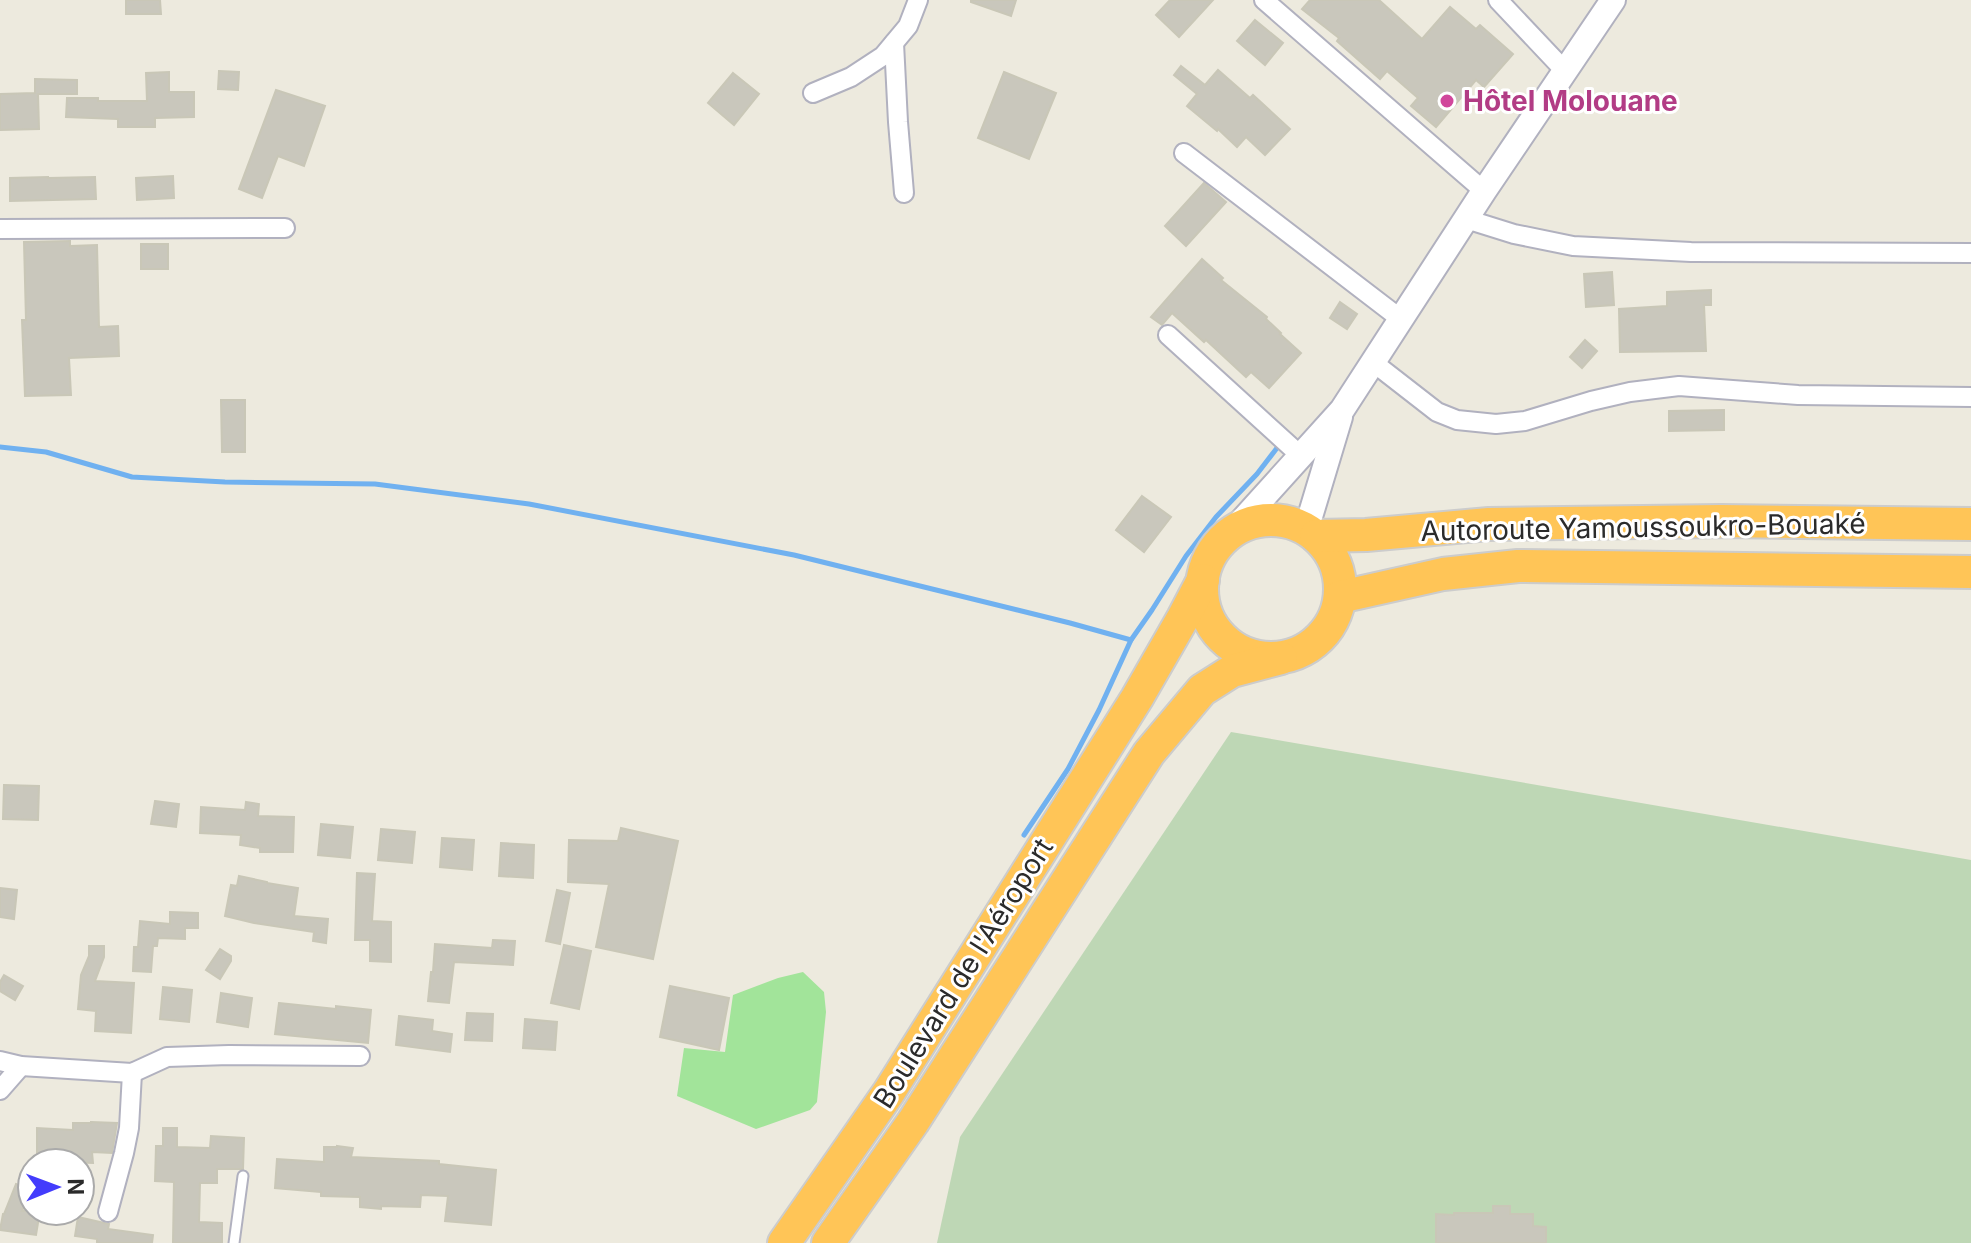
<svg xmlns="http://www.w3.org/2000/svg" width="1971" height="1243" font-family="Inter,sans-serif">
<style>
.green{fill:#a2e49a}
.cemetery{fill:#bed7b5}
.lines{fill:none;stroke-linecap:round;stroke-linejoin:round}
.stream{stroke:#70b1f0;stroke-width:5}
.building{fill:#c9c7bc;stroke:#c9c7b7;stroke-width:2}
.lane-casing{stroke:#b1b1bf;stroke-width:13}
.street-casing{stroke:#b1b1bf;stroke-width:22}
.secondary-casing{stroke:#b1b1bf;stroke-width:28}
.highway-casing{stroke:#ccc;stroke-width:36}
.lane{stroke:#fff;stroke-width:9}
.street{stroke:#fff;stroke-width:18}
.secondary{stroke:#fff;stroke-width:24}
.highway{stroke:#ffc557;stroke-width:32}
.hotel-dot{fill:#d1479c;stroke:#fff;stroke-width:3}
.labels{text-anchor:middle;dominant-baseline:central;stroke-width:6;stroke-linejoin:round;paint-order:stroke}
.hotel-label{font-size:28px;font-weight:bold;fill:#b23c85;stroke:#fff;text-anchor:start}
.street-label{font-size:28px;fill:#2b2b2b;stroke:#fff}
</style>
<rect width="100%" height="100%" fill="#edeade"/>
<polygon class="green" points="803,972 824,992 826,1012 817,1102 810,1110 756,1129 677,1096 684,1048 725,1052 733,995 778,978"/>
<polygon class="cemetery" points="1231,732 1971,860 1971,1243 937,1243 960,1137"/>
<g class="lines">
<g class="stream">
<polyline points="0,447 46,452 132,477 225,482 375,484 529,504 794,555 1070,623 1131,640"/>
<polyline points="1024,835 1068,769 1099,710 1131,640 1152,610 1186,556 1216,517 1257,474 1280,444"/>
</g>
</g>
<g class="building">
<polygon points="126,0 160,0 161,14 126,14"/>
<polygon points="971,0 1016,0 1011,16 971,2"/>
<polygon points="1170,0 1213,0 1179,37 1156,15"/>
<polygon points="1310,0 1379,0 1422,39 1450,7 1476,29 1480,25 1513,54 1484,87 1476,80 1436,127 1411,106 1418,98 1387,71 1380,79 1337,41 1339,38 1302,9"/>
<polygon points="1255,20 1283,43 1265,65 1237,41"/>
<polygon points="1181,66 1205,85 1218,70 1250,98 1253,95 1290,129 1265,155 1246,137 1237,147 1218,129 1217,131 1187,106 1197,94 1174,75"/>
<polygon points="219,71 239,72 238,90 218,89"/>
<polygon points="169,72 169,92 194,92 194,117 155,118 155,127 118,127 118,119 66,117 67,98 98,98 98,101 147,101 146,73"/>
<polygon points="1004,72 1056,93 1029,159 978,138"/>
<polygon points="733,73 759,94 734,125 708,103"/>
<polygon points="35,79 77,80 77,94 38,94 39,129 0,130 0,94 35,93"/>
<polygon points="276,90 325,106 304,166 278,156 262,198 239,189"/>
<polygon points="173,176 174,198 137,200 136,178"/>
<polygon points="48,177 48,178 95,177 96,199 10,201 10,178"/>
<polygon points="1204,183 1226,202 1186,246 1165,226"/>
<polygon points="70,241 70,246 97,245 99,327 118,326 119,356 69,358 71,395 25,396 22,320 26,320 24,242"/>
<rect x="141" y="244" width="27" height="25"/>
<polygon points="1202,259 1223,278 1221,280 1267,317 1266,319 1281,333 1280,334 1301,353 1269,388 1251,372 1246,377 1206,340 1204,342 1172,313 1162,325 1151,317"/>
<polygon points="1612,272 1614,305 1586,307 1584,274"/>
<polygon points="1711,290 1711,305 1704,305 1706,351 1620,352 1619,309 1667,306 1667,292"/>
<polygon points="1340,302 1357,314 1347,329 1330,318"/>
<polygon points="1585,340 1597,351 1582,368 1570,357"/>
<polygon points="221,400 245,400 245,452 222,452"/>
<polygon points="1724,410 1724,430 1669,431 1669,411"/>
<polygon points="1142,496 1171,517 1144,552 1116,530"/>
<polygon points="4,785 39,786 38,820 3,819"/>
<polygon points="155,801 179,804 176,827 151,824"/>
<polygon points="246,802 259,804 258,816 294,817 293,852 260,852 260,848 240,845 241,835 200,833 201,807 245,810"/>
<polygon points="321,824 353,827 350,858 318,855"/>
<polygon points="621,828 678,841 653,959 596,947 609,884 568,882 569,840 618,841"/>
<polygon points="381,829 415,832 412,863 378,860"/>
<polygon points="442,838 474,840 472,870 440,867"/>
<polygon points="501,843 534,845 533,878 499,876"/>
<polygon points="357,873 375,874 372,921 391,922 391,962 370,961 370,940 355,940"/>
<polygon points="239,876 267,882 267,883 298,888 294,916 328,919 326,943 313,941 314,932 254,923 225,916 231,885 237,886"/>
<polygon points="0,888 17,890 14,919 0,917"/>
<polygon points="557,890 570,893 560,944 546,941"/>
<polygon points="170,912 198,913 198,928 185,928 185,939 158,938 157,946 153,946 151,972 133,971 134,947 138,947 140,921 170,924"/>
<polygon points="493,940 515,941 513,965 454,962 449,1003 428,1001 431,972 433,972 435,944 492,948"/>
<polygon points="564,945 591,951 579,1009 551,1003"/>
<polygon points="89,946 104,946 104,957 95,981 134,983 131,1033 95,1031 96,1011 78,1009 81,975 89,956"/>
<polygon points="220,949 231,956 231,961 220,979 206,970"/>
<polygon points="4,975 23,986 15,1000 0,991 0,982"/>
<polygon points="670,986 729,998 719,1050 660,1037"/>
<polygon points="163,987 192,990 189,1022 160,1019"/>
<polygon points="221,993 252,998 248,1027 217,1022"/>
<polygon points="279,1003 336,1009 336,1006 371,1010 368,1043 275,1034"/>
<polygon points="467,1013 493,1014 492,1041 465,1040"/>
<polygon points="399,1016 433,1020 432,1031 452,1034 450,1052 396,1045"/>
<polygon points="525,1019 557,1022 555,1050 523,1048"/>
<polygon points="91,1122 117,1123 112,1153 92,1152 93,1163 37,1161 37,1128 73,1130 73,1123 91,1123"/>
<polygon points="163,1128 177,1128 177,1147 210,1148 211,1136 244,1138 243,1169 217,1169 217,1183 200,1183 199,1222 222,1223 222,1243 173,1243 174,1182 155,1181 156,1146 163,1146"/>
<polygon points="337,1146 353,1148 351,1157 439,1161 439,1164 496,1170 491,1225 445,1221 448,1196 421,1195 420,1207 381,1206 381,1209 360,1207 360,1197 321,1196 321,1192 275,1188 277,1159 324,1162 324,1147 337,1147"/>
<polygon points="16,1184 31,1190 22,1211 40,1211 36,1235 0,1230 3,1214 4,1214"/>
<polygon points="1493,1206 1510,1206 1510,1214 1533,1214 1533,1226 1546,1227 1546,1243 1436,1243 1436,1214 1454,1215 1454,1213 1493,1213"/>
<polygon points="78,1217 109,1224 108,1229 153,1235 152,1243 97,1243 97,1239 75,1236"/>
</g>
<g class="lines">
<defs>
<polyline id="lane" points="234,1243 243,1176"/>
<g id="street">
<polyline points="1264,0 1484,191"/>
<polyline points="1498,0 1565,71"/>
<polyline points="894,43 898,122 904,193"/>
<polyline points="813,93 851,77 883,56 908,26 918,0"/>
<polyline points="1184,153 1402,320"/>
<polyline points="1466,219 1514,234 1573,246 1691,252 1971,253"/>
<polyline points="0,229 285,228"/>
<polyline points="1168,335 1301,456"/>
<polyline points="1374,363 1437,412 1457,420 1496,424 1525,421 1591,401 1630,392 1679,386 1798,395 1971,397"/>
<polyline points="0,1061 21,1066 132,1073 167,1057 229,1055 360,1056"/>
<polyline points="0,1090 21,1066"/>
<polyline points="108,1212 124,1153 129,1128 132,1073"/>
</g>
<g id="secondary">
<polyline points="1306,530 1340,417"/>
<polyline points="1231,533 1342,410 1484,191 1613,0"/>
</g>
<g id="highway">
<circle cx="1271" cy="589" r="69"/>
<polyline points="1316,536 1366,535 1489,524 1721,521 1971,524"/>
<polyline points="1340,597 1443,574 1518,566 1971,572"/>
<polyline points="784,1243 889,1092 1137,698 1183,618 1203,580"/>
<polyline points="828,1243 913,1122 1149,753 1202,690 1232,671 1281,658"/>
</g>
</defs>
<use href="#lane" class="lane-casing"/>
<use href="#street" class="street-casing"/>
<use href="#secondary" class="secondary-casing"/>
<use href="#highway" class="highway-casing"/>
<use href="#lane" class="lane"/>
<use href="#street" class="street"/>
<use href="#secondary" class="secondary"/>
<use href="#highway" class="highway"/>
</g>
<circle class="hotel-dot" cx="1447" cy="101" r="8"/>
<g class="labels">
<g class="hotel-label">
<text x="1463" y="101">Hôtel Molouane</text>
</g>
<g class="street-label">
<text transform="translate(1643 527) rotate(-1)">Autoroute Yamoussoukro-Bouaké</text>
<text transform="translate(963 973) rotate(-58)">Boulevard de l'Aéroport</text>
</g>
</g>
<g transform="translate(56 1187) rotate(89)"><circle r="38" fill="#ffffff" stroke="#aaaaaa" stroke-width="2"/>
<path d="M0-6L14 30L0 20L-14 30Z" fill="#433cfc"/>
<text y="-12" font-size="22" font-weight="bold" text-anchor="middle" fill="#2b2b2b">N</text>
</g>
</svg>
